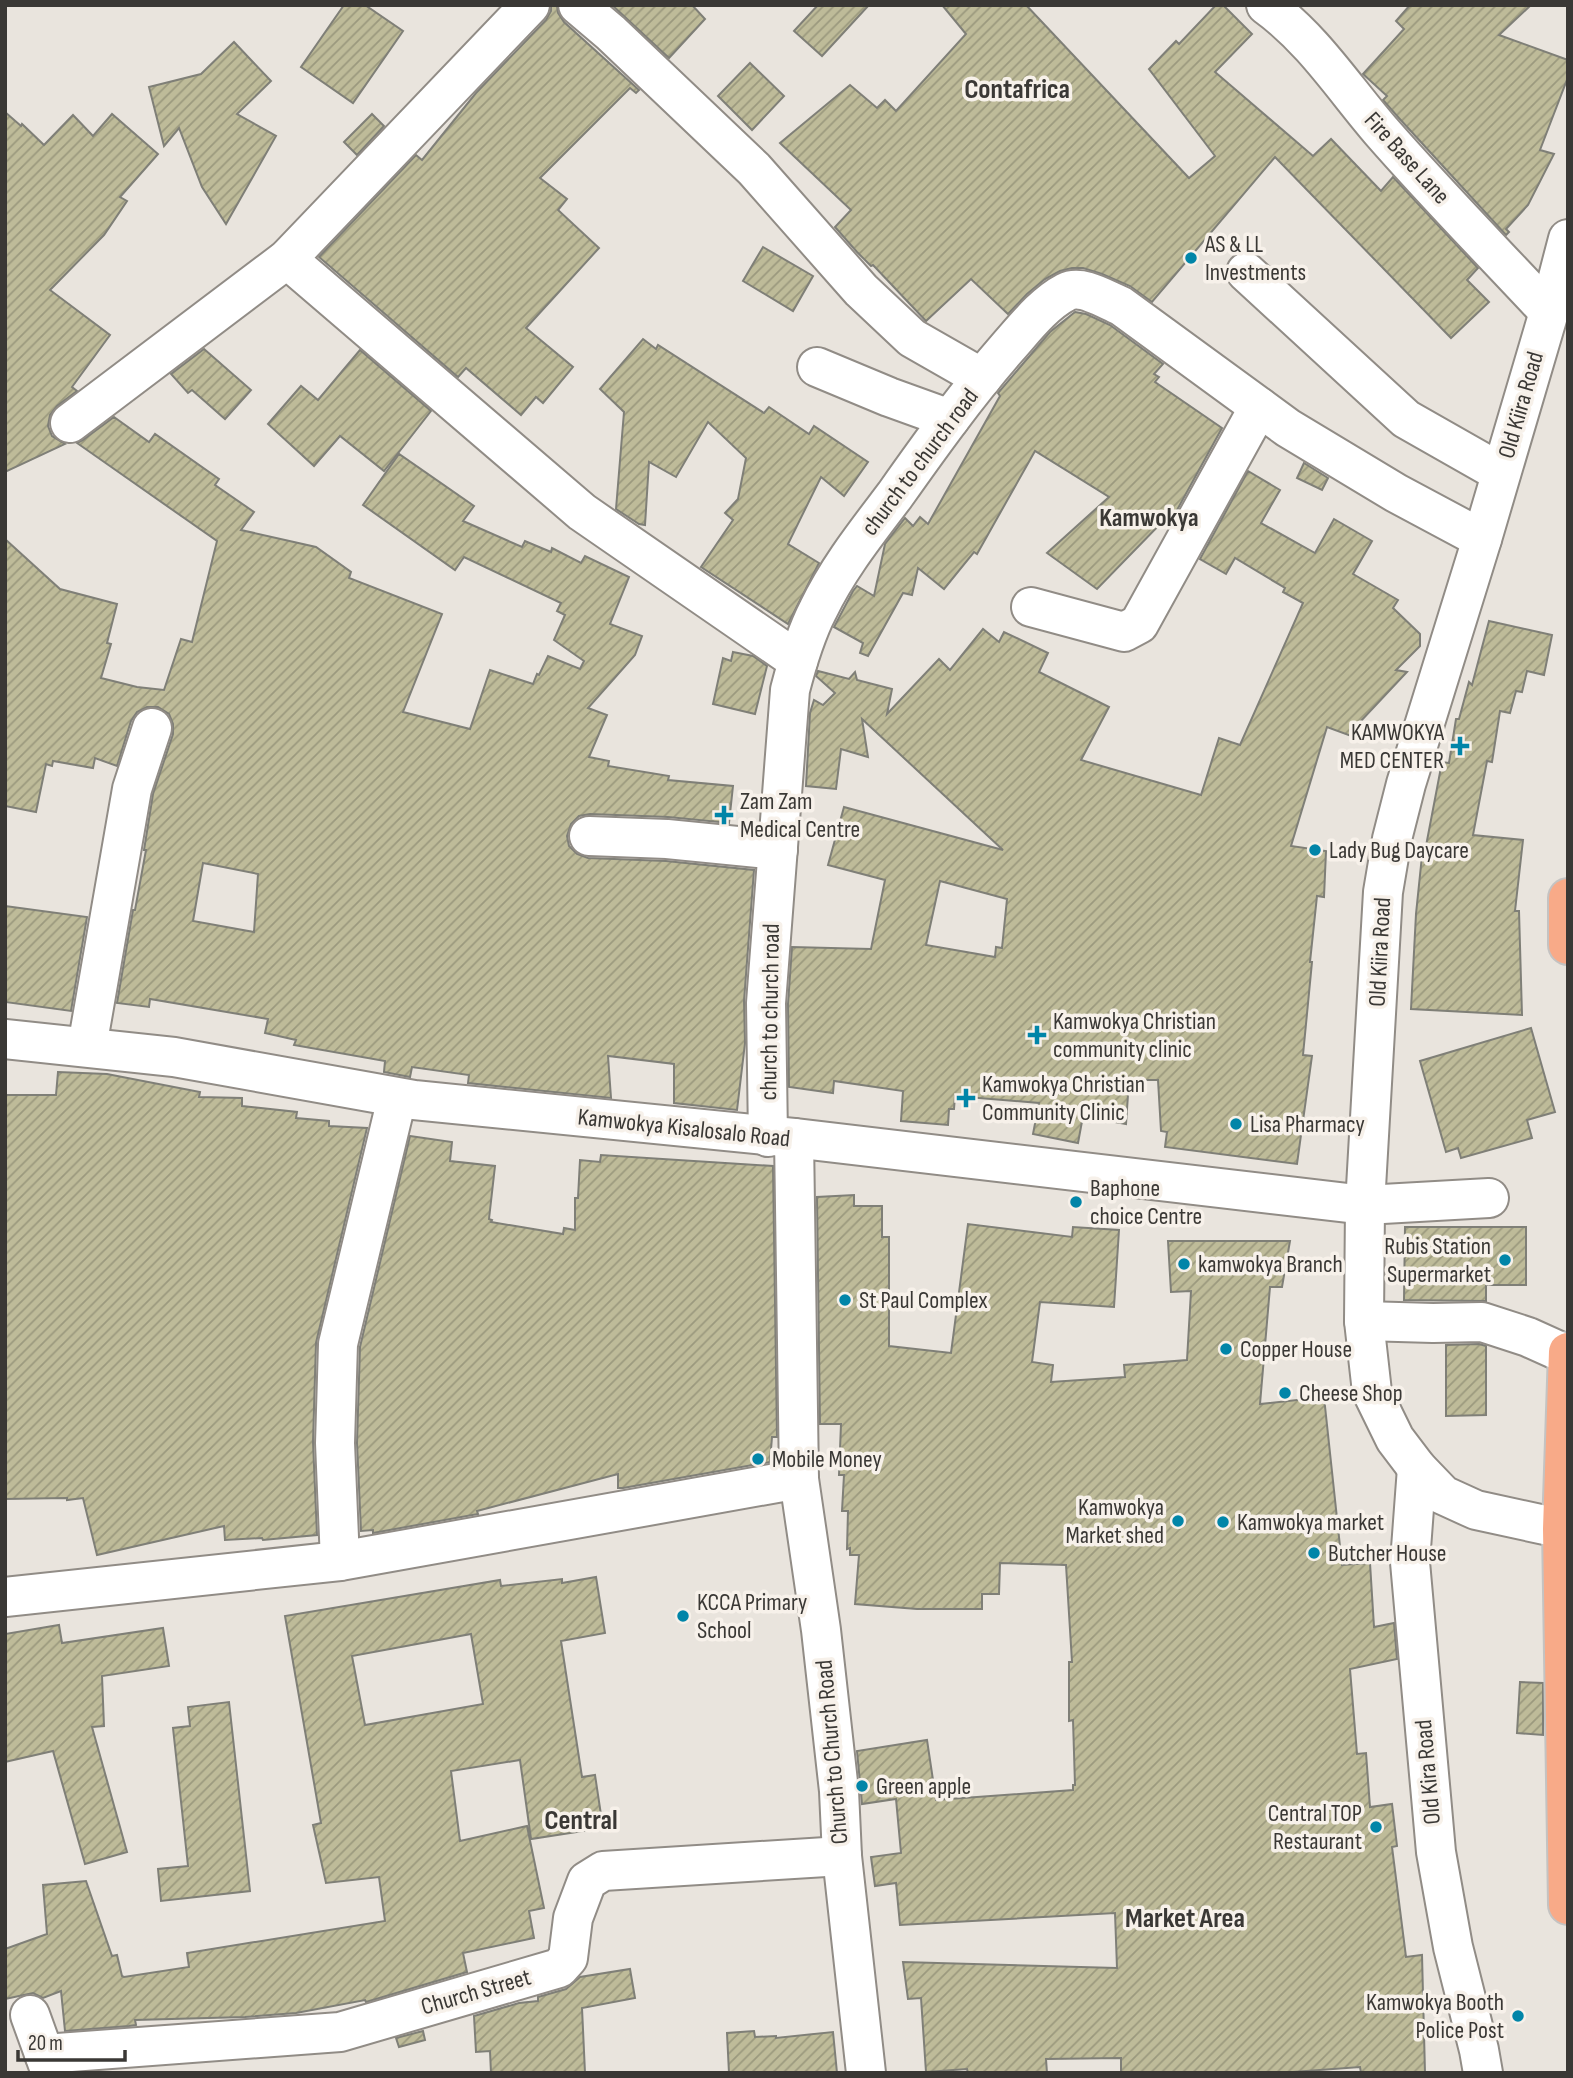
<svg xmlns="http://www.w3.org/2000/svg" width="1573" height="2078" font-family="'Sofia Sans Condensed',sans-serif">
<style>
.building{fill:url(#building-hatch);stroke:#7f7f77;stroke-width:2;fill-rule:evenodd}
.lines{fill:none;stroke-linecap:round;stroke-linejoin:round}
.minor-casing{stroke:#918c86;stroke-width:42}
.major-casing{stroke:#c4c3c2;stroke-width:42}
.minor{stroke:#fff;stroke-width:38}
.major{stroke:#f8aa88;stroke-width:38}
.poi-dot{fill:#0185a8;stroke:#f7f1ea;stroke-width:2.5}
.labels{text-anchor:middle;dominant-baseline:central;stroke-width:7;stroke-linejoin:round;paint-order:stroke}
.street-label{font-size:24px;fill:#3a3835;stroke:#f7f1ea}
.poi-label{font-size:24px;fill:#3a3835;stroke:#f7f1ea;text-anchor:start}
.neighbourhood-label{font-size:26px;font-weight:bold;fill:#3a3835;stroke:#f7f1ea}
.quarter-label{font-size:28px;font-weight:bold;fill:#3a3835;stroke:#f7f1ea}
</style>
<defs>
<pattern id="building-hatch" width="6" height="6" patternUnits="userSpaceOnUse" patternTransform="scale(1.75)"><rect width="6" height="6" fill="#bebb99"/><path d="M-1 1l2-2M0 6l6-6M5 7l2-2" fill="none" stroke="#9b997e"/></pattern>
</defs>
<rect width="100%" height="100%" fill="#e9e4dd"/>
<g class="building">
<polygon points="344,5 365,5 403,31 353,103 301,67"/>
<polygon points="551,5 557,5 558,13 564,22 639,90 636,93 630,88 540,178 567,199 558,210 599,248 526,328 573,367 543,403 536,397 521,415 466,368 458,377 319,257 416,155 422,160 476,93 546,20 551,11"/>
<polygon points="612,5 692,5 705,19 669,58"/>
<polygon points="818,5 869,5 822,56 794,31"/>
<polygon points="942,5 1026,5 1189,178 1215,156 1149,69 1176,41 1179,44 1216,5 1223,5 1252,34 1215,72 1313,156 1331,139 1381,191 1393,177 1478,268 1467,280 1489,302 1451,338 1275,157 1152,302 1130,286 1102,274 1083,268 1072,268 1060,271 1045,279 1027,294 1008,314 971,279 926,321 873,265 871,266 857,252 835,227 851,210 780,143 850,85 877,108 885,100 896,111 966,34"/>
<polygon points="1410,5 1531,5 1499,35 1568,60 1568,77 1540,150 1554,154 1528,205 1506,229 1509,232 1506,235 1398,117 1383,100 1387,96 1363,74 1404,29 1396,21"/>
<polygon points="234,42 271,81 237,114 276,136 226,224 202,187 179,128 164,146 149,87 201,74"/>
<polygon points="750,63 784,96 752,130 718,96"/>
<polygon points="5,112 21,126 22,124 44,145 73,115 93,136 112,114 158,154 120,197 127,201 104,235 50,290 110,335 72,387 77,391 57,406 50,415 48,426 52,436 65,444 5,472"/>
<polygon points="372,114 384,126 357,155 344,142"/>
<polygon points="763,247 813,276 793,311 743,281"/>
<polygon points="1075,312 1086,314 1110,325 1163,364 1154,374 1159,377 1155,382 1222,428 1171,521 1167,517 1097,589 1047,553 1109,497 1035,451 977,554 974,552 944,589 918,568 912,595 903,593 868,656 860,653 863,643 834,627 853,591 857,586 874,596 885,544 905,518 913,526 920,517 928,524 1000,396 998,393 1050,332"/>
<polygon points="643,339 656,349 658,345 764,413 769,407 809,434 814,426 868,462 844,496 821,477 788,544 819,563 788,624 701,567 733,520 725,513 738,499 746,458 708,422 676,477 649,462 645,525 639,524 616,509 624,412 600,389"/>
<polygon points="204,349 251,390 225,419 192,390 188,393 171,374"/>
<polygon points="360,350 431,411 384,471 340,436 314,466 268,424 301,386 318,400"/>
<path d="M 114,417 L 149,442 L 155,434 L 219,479 L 215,485 L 254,512 L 241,530 L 316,547 L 351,572 L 349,578 L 442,614 L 403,712 L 470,729 L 490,670 L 533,684 L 537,674 L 539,675 L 548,656 L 580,669 L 584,661 L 554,640 L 565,615 L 557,611 L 561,603 L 464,557 L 455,570 L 363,505 L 399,454 L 474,506 L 463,521 L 522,547 L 525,541 L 551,552 L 552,548 L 581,563 L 585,556 L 629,577 L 610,624 L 642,636 L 635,655 L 588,708 L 607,715 L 589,757 L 609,761 L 608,766 L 669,776 L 668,780 L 733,786 L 729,823 L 668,817 L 590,814 L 579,816 L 571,824 L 567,836 L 569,846 L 577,854 L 588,858 L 666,861 L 754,870 L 744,1001 L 745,1043 L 737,1110 L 674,1103 L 674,1064 L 608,1056 L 611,1098 L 468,1083 L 469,1075 L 412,1067 L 410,1077 L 384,1072 L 385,1061 L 294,1045 L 296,1040 L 265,1033 L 268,1019 L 150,999 L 149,1007 L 117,1003 L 133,910 L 135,910 L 146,850 L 144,850 L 153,794 L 173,734 L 173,724 L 169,714 L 158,707 L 147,707 L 137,712 L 131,721 L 117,766 L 95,758 L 93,768 L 53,761 L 52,766 L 46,764 L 36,812 L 5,806 L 5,539 L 60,589 L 117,604 L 107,643 L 111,644 L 101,678 L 137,687 L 164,690 L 181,639 L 192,642 L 217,541 L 77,443 L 83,440 ZM 203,863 L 258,874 L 254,932 L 193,921 Z"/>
<polygon points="1304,463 1328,478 1322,490 1297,478"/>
<path d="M 1248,471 L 1280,490 L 1261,523 L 1315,553 L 1334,519 L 1372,541 L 1353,574 L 1398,600 L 1393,608 L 1420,634 L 1420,646 L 1396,670 L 1407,672 L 1359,723 L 1354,737 L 1327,727 L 1291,846 L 1326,851 L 1324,897 L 1317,896 L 1310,962 L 1312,962 L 1303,1055 L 1312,1056 L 1297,1164 L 1165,1147 L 1167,1132 L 1161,1131 L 1158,1080 L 1129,1080 L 1126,1124 L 1083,1116 L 1078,1143 L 1033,1134 L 1039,1103 L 955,1096 L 954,1109 L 949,1109 L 948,1125 L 901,1121 L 903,1091 L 834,1081 L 833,1093 L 789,1087 L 788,1004 L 792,947 L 871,949 L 885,880 L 828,865 L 844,807 L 1003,850 L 862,719 L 868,757 L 841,749 L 836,789 L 806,786 L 810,713 L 814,700 L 823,705 L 835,693 L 816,676 L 818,671 L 849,679 L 855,672 L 857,680 L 892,689 L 887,714 L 939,659 L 950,670 L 983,629 L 999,642 L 1004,632 L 1048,653 L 1039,672 L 1109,707 L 1081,760 L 1201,795 L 1219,738 L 1240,745 L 1303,603 L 1283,592 L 1285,588 L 1235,558 L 1226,574 L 1200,559 ZM 940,881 L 1007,899 L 1002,948 L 996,947 L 995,957 L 926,945 Z"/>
<polygon points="1489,621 1552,635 1544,675 1527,671 1522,692 1516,691 1510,713 1500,711 1492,762 1487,761 1473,835 1523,840 1515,911 1519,911 1522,1015 1411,1009 1416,914 1423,846 1426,846 1442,762 1449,763 1456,719 1459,719 1469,682 1472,685"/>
<polygon points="733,652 753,656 767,666 755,714 713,704 723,658 731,661"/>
<polygon points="5,906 87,917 71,1011 5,1002"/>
<polygon points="1531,1028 1555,1112 1527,1120 1532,1138 1461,1158 1458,1148 1446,1152 1420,1061"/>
<polygon points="58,1072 107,1074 200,1092 199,1097 242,1098 242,1106 297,1112 296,1118 329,1121 329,1126 367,1128 316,1343 313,1442 317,1535 263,1540 262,1538 225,1540 224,1526 97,1555 83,1498 67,1500 67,1498 5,1499 5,1095 56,1095"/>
<polygon points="410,1136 452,1142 450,1161 495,1166 489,1219 492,1220 491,1222 563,1234 564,1228 575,1230 575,1198 578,1198 580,1160 600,1162 601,1155 773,1166 777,1437 772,1437 770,1462 623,1488 618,1488 618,1474 477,1511 478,1514 373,1533 373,1530 361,1531 357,1443 360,1347"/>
<polygon points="854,1195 854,1206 882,1206 882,1237 889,1237 889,1346 951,1353 968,1224 1072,1237 1073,1227 1119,1230 1114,1307 1040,1302 1032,1362 1053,1365 1051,1382 1125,1377 1124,1365 1187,1360 1191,1291 1171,1292 1168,1241 1290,1241 1282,1287 1270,1287 1260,1404 1324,1397 1342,1565 1370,1563 1374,1627 1394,1623 1397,1659 1350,1669 1357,1754 1366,1753 1370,1807 1392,1804 1397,1846 1392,1847 1406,1957 1422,1955 1425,2073 1361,2073 1360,2067 1279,2073 1121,2073 1121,2058 1046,2059 1047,2073 968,2073 967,2069 926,2072 921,1998 908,1999 903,1962 1117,1968 1115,1913 900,1925 896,1883 875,1886 871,1857 901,1853 896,1799 862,1804 857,1751 927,1740 936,1800 1073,1790 1073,1785 1075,1785 1073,1720 1069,1721 1069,1662 1072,1662 1066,1565 1000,1563 999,1594 982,1594 982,1609 917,1609 855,1604 859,1555 850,1555 850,1548 847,1549 848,1511 842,1511 844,1475 839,1475 841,1424 820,1424 817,1197"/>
<polygon points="1405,1227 1526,1227 1526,1285 1486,1285 1486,1301 1404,1300"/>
<polygon points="1479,1344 1486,1346 1486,1415 1446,1416 1446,1345"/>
<path d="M 596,1577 L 605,1633 L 561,1641 L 582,1777 L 595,1775 L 603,1828 L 531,1839 L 520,1760 L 451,1771 L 460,1841 L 527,1826 L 544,1908 L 529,1911 L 534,1938 L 463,1953 L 467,1972 L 366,2002 L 365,2000 L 296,2013 L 245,2017 L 135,2020 L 136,2025 L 129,2026 L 65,2031 L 61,1991 L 43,1998 L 33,1993 L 5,1999 L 5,1949 L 47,1934 L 43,1885 L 86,1881 L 112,1956 L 117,1955 L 122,1976 L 124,1977 L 189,1967 L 187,1953 L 385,1921 L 379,1877 L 326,1883 L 313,1825 L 321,1823 L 285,1616 L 500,1580 L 501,1586 L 562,1579 L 562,1583 ZM 471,1634 L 483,1704 L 365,1725 L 352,1656 Z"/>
<polygon points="59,1625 62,1643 163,1628 169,1666 102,1676 104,1726 92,1727 127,1852 85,1864 53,1751 5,1762 5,1634"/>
<polygon points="1520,1682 1543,1683 1543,1735 1517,1733"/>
<polygon points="229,1702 250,1891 161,1901 158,1869 188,1866 173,1728 190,1726 188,1707"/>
<polygon points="630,1969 635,1998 582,2008 585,2073 491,2073 490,2051 476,2052 474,2016 519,2003 538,2001 538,1997 566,1989 580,1977"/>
<polygon points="423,2031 425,2040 399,2047 396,2038"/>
<polygon points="754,2031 755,2037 776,2036 776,2038 833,2032 837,2073 729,2073 727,2033"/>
</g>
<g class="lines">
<defs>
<g id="minor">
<polyline points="578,5 611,33 754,169 861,290 912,338 982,378"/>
<path d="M 1266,5 C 1313,39 1344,88 1381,131 C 1435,193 1493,252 1549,312"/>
<polyline points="1568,239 1549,312 1482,539 1406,784 1392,839 1383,892 1365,1205 1364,1321 1372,1392 1395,1439 1417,1468 1443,1495 1476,1510 1568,1530"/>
<polyline points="287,259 582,512 798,661"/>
<polyline points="1246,272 1406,419 1501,473"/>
<polyline points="817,367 889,397 950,419"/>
<polyline points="70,423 287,259 530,5"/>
<polyline points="1031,607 1124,632 1139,624 1259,407"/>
<polyline points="589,836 667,839 778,850"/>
<polyline points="5,1039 174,1057 414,1100 794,1138 1365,1205 1489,1198"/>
<polyline points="87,1047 132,789 152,728"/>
<path d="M 768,1137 L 766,1003 L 790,690 C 797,663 805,635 818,610 C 838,568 867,532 895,495 C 931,444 967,394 1008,347 C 1025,328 1043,304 1066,292 C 1082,284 1106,300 1121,306 L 1288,428 L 1396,493 L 1482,539"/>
<polyline points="794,1138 799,1479 821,1630 839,1791 842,1856 866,2073"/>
<polyline points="1364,1321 1433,1323 1482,1322 1528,1337 1568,1355"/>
<polyline points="1417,1468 1410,1562 1436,1852 1453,1947 1479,2050 1483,2073"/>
<polyline points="340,1561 335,1443 338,1344 397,1098"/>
<polyline points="5,1597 340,1561 799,1479"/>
<polyline points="30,2015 51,2073"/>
<polyline points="44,2054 340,2032 559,1968 568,1958 573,1918 587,1881 603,1871 842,1856"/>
</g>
<g id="major">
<polyline points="1568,898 1568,945"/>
<polyline points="1568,1352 1562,1529 1568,1905"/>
</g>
</defs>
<use href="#minor" class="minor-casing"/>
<use href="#major" class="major-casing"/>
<use href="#minor" class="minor"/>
<use href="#major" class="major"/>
</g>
<g class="poi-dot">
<circle cx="1191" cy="258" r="7"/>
<path d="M1456.5 735.5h7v7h7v7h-7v7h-7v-7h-7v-7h7z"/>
<path d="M720.5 804.5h7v7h7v7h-7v7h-7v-7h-7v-7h7z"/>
<circle cx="1315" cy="850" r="7"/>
<path d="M1033.5 1024.5h7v7h7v7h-7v7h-7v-7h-7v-7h7z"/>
<path d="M962.5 1087.5h7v7h7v7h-7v7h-7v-7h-7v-7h7z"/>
<circle cx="1236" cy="1124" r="7"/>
<circle cx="1076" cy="1202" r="7"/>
<circle cx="1505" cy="1260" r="7"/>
<circle cx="1184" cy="1264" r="7"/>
<circle cx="845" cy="1300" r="7"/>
<circle cx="1226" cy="1349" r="7"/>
<circle cx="1285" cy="1393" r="7"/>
<circle cx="758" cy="1459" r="7"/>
<circle cx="1178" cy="1521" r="7"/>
<circle cx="1223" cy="1522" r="7"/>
<circle cx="1314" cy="1553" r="7"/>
<circle cx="683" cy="1616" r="7"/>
<circle cx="862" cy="1786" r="7"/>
<circle cx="1376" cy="1827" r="7"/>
<circle cx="1518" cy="2016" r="7"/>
</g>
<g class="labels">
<g class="street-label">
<text transform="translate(1407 158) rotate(48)">Fire Base Lane</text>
<text transform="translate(1521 405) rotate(-74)">Old Kiira Road</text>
<text transform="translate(920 462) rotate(-53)">church to church road</text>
<text transform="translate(1380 952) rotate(-87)">Old Kiira Road</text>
<text transform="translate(770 1012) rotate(-89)">church to church road</text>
<text transform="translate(684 1128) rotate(6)">Kamwokya Kisalosalo Road</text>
<text transform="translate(832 1752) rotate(-95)">Church to Church Road</text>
<text transform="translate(1428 1772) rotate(-95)">Old Kira Road</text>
<text transform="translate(476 1992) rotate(-16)">Church Street</text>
</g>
<g class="poi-label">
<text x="1205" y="244">AS &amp; LL<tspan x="1205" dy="28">Investments</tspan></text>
<text x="1444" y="732" text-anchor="end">KAMWOKYA<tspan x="1444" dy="28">MED CENTER</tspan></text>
<text x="740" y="801">Zam Zam<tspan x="740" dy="28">Medical Centre</tspan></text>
<text x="1329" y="850">Lady Bug Daycare</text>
<text x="1053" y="1021">Kamwokya Christian<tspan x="1053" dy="28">community clinic</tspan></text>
<text x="982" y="1084">Kamwokya Christian<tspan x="982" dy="28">Community Clinic</tspan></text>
<text x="1250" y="1124">Lisa Pharmacy</text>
<text x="1090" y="1188">Baphone<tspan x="1090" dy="28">choice Centre</tspan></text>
<text x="1491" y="1246" text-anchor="end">Rubis Station<tspan x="1491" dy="28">Supermarket</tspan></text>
<text x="1198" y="1264">kamwokya Branch</text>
<text x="859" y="1300">St Paul Complex</text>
<text x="1240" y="1349">Copper House</text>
<text x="1299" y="1393">Cheese Shop</text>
<text x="772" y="1459">Mobile Money</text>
<text x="1164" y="1507" text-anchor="end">Kamwokya<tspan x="1164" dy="28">Market shed</tspan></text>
<text x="1237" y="1522">Kamwokya market</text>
<text x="1328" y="1553">Butcher House</text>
<text x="697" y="1602">KCCA Primary<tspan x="697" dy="28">School</tspan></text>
<text x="876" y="1786">Green apple</text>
<text x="1362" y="1813" text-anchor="end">Central TOP<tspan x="1362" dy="28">Restaurant</tspan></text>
<text x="1504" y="2002" text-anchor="end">Kamwokya Booth<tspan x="1504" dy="28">Police Post</tspan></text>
</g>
<g class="neighbourhood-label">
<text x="1149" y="518">Kamwokya</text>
</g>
<g class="quarter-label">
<text x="1017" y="89">Contafrica</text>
<text x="581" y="1820">Central</text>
<text x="1185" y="1918">Market Area</text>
</g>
</g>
<rect width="1573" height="2078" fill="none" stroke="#3a3835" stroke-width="14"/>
<path d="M18 2050v10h107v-10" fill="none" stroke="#3a3835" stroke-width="3.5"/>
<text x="28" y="2050" font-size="21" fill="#3a3835" stroke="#f7f1ea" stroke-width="5" paint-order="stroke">20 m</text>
</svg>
